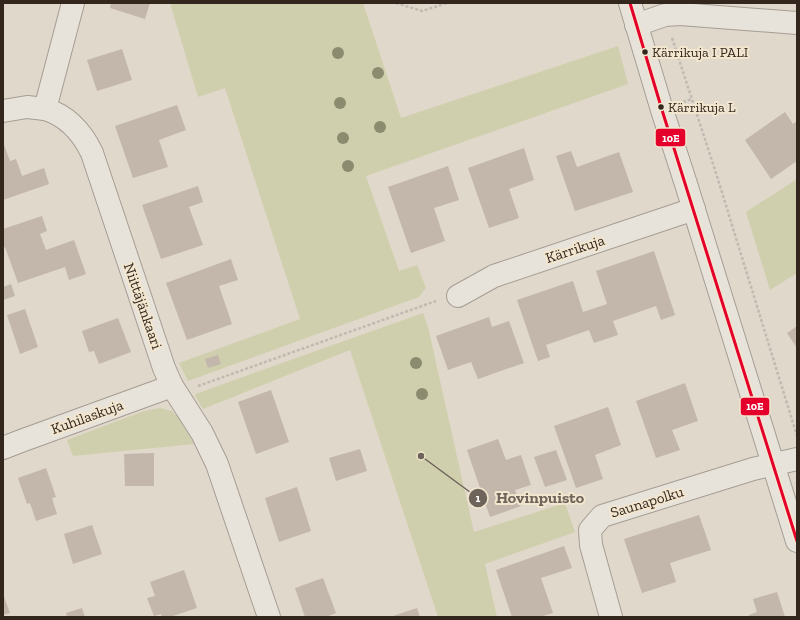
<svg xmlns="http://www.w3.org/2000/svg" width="800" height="620" font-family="'Zilla Slab',serif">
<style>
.green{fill:#d0cfad}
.building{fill:#c3b6ab}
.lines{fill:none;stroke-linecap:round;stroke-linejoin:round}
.minor-casing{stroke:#a59d94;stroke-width:24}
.path{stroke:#c1bab2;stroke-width:2.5;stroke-dasharray:3 2;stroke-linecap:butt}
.minor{stroke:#e8e3da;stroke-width:22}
.bus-1-casing{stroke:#f2e6cf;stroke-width:6}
.bus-1{stroke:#e4002b;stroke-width:3}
.tree{fill:#8b8c6f}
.bus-dot{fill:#32261d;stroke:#f2e6cf;stroke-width:1.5}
.labels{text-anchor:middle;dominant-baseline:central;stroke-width:4;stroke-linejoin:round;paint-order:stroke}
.bus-label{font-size:14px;fill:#32261d;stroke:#f2e6cf;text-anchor:start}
.street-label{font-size:15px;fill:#32261d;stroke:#f2e6cf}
.leader{fill:none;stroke:#6f645a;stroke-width:1.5}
.callout-dot{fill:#6f645a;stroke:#f2e6cf;stroke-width:1.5}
.mark-label{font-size:12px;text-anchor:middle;font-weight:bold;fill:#fff}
.callout-label{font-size:16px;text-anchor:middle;font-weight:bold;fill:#6f645a;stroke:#f2e6cf;stroke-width:4;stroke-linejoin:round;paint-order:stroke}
.line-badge{stroke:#f2e6cf;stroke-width:1.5}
.badge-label{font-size:11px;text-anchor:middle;font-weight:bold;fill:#fff}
</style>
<rect width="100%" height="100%" fill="#e0d8ca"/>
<g class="green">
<polygon points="170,3 363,3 401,118 618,46 628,84 366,176 399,271 417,265 426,288 419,297 188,381 179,363 300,319 225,88 198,97"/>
<polygon points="797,179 797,273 770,290 746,212"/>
<polygon points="423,313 428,327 474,532 565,503 575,532 485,564 497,617 438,617 350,350 203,409 195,396 196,394 226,383"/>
<polygon points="160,408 172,411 178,417 194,444 73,456 67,440 144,411"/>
</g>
<g class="building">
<polygon points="111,3 150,3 145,19 110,8"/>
<polygon points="122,49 132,80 97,91 87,60"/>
<polygon points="177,105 186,130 159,140 168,167 133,178 115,126"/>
<polygon points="785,112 793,124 797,121 797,161 771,179 745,140"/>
<polygon points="3,142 10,161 16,159 22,176 44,168 49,184 3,200"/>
<polygon points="524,148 534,180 509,189 519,218 489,228 468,168"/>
<polygon points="571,151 577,167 619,152 633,192 575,211 556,156"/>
<polygon points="448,166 459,200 434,208 445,241 411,253 388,187"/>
<polygon points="198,186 203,202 189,207 203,245 161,259 142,205"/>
<polygon points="42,216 47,231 40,234 46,250 74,240 86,274 69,280 65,267 18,283 5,247 3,248 3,229"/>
<polygon points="654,251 675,315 661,320 656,306 613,321 618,335 594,343 589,330 546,345 550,357 538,361 517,300 573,281 583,312 607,304 596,271"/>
<polygon points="231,259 238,280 219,286 232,324 187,340 166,283"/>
<polygon points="11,284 15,296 3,300 3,287"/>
<polygon points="25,309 38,347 20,354 7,315"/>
<polygon points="489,317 492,327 509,321 524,363 478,379 471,362 448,370 436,336"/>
<polygon points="118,318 131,352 99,364 94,351 89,352 82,331"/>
<polygon points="797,326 797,348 787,333"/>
<polygon points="218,355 221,364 208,368 205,359"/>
<polygon points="685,383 698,421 672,430 680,450 656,458 636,401"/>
<polygon points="271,390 289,442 256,454 238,402"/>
<polygon points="608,407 621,445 595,455 603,479 576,488 554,426"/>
<polygon points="498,439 506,460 521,455 531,485 515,490 521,506 490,517 467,450"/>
<polygon points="360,449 367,471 336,481 329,458"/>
<polygon points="556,450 567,480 545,487 534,457"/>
<polygon points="154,453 154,486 125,486 124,454"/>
<polygon points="46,468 56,497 52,498 57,514 36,521 30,503 27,504 18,478"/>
<polygon points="297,487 311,531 279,542 265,498"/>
<polygon points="699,515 711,550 670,563 676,582 642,593 624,539"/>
<polygon points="92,525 102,554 73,564 64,534"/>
<polygon points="564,546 572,568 541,578 553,613 540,617 512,617 496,570"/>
<polygon points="184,570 197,608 170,617 162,617 161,614 154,616 147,598 155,596 150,582"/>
<polygon points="323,578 336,613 326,617 305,617 295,588"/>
<polygon points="777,592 785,617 749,617 749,615 757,612 753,599"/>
<polygon points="3,594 10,613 3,615"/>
<polygon points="82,608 85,617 67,617 66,613"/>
<polygon points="417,608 420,617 390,617"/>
</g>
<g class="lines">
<defs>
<g id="minor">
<path d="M 73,3 L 45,109 C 68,116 82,132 92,153 L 164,368 L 172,386 L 202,433 L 217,464 L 269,617"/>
<polyline points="630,3 662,110 686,184 797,541"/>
<polyline points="636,25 665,15 680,14 797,23"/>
<polyline points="3,111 27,107 45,109"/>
<polyline points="458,296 494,276 694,209"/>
<polyline points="3,448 21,441 172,386"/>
<polyline points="611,617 591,545 590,530 602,516 753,469 797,459"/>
</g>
</defs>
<use href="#minor" class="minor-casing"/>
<g class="path">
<polyline points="396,3 422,11 447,3"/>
<polyline points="672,38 716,173 797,436"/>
<polyline points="683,102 692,99"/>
<polyline points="198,386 436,301"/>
</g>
<use href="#minor" class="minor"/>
<defs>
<polyline id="bus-1" points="630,3 662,110 797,541"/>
</defs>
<use href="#bus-1" class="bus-1-casing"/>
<use href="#bus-1" class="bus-1"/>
</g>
<g class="tree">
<circle cx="338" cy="53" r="6"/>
<circle cx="378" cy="73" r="6"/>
<circle cx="340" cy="103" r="6"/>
<circle cx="380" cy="127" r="6"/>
<circle cx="343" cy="138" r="6"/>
<circle cx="348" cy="166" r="6"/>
<circle cx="416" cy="363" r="6"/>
<circle cx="422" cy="394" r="6"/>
</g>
<g class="bus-dot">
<circle cx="645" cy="52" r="3.5"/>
<circle cx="661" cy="107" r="3.5"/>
</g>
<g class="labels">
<g class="bus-label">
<text x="652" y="52">Kärrikuja I PALI</text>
<text x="668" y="107">Kärrikuja L</text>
</g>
<g class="street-label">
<text transform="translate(575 249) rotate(-18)">Kärrikuja</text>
<text transform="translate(143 306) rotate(71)">Niittäjänkaari</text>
<text transform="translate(87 417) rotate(-20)">Kuhilaskuja</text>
<text transform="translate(647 502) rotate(-17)">Saunapolku</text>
</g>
</g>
<path class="leader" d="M421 456L478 498"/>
<g class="callout-dot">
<circle cx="421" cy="456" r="4"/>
<circle cx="478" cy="498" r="10"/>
</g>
<g class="mark-label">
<text x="478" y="502">1</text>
</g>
<g class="callout-label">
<text x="540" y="503">Hovinpuisto</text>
</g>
<g class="line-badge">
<rect x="655" y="128" width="31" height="19" rx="4" fill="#e4002b"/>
<rect x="740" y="397" width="30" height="19" rx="4" fill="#e4002b"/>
</g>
<g class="badge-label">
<text x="671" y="142">10E</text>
<text x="755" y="410">10E</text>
</g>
<rect width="800" height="620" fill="none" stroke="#32261d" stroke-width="8"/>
</svg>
